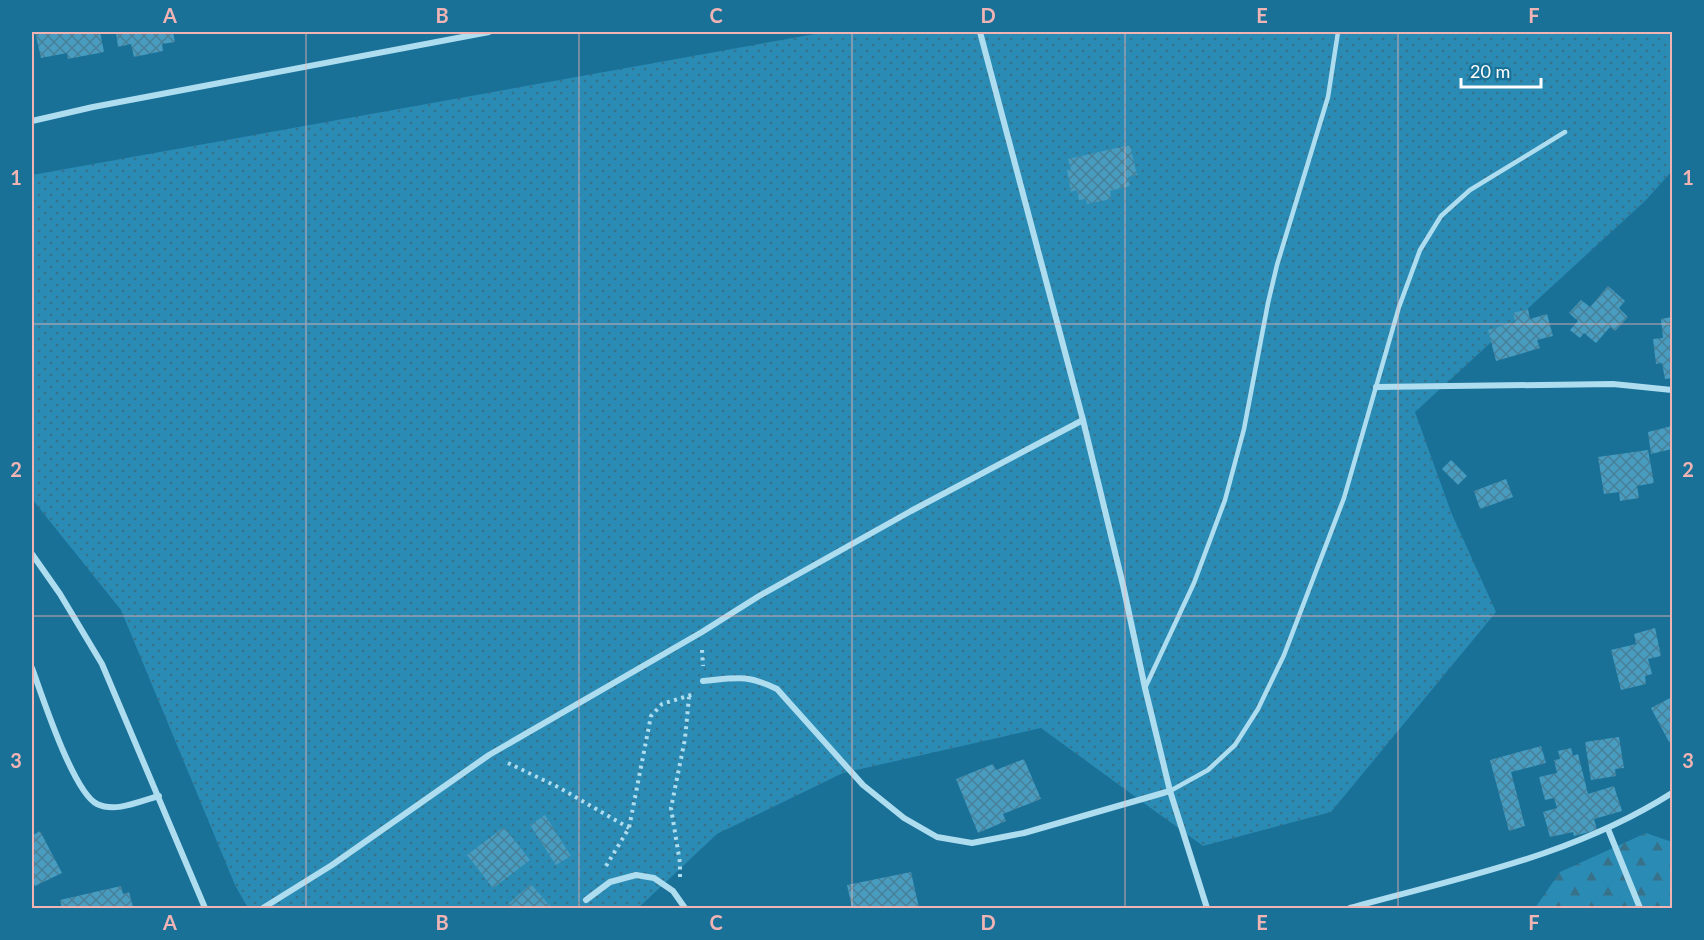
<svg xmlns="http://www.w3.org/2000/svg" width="1704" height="940" font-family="Lato,sans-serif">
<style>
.grass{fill:url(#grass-dots)}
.forest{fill:url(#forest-firs)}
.building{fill:url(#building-cross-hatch)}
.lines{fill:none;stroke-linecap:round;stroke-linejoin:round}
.path{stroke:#afddf0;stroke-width:4;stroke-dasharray:3 4.5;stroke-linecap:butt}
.service{stroke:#afddf0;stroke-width:4.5}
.minor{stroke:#afddf0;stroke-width:6}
.grid{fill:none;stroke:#f1b4b4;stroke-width:1.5;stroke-opacity:0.55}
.neatline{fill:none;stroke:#f1b4b4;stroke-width:2}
.grid-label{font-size:20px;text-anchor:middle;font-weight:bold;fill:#f1b4b4}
</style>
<defs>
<pattern id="grass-dots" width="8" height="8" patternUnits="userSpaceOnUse" patternTransform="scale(1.5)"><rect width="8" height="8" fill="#2a8bb4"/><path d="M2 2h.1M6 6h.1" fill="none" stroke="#38728a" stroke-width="1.8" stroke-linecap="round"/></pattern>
<pattern id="forest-firs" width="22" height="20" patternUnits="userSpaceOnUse" patternTransform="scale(1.5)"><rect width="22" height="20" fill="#2a8bb4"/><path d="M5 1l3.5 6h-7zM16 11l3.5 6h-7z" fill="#38728a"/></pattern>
<pattern id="building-cross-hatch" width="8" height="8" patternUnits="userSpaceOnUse" patternTransform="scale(1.5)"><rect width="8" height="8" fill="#479cc0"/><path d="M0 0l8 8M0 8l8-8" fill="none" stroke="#498097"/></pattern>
</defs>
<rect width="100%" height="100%" fill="#1a7198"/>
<polygon class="grass" points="826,32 1672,32 1672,171 1645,201 1415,412 1451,512 1496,612 1331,812 1203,846 1041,728 843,773 717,834 638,908 248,908 235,885 121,610 32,499 32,175"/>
<polygon class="forest" points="1646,833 1672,842 1672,908 1535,908 1560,872"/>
<g class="building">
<polygon points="35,32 100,32 104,52 68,59 67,53 41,58"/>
<polygon points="116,32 173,32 175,42 162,44 163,51 134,57 131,44 118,47"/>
<polygon points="1130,145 1137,175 1128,177 1130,186 1110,191 1111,199 1087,204 1086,199 1079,200 1077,190 1071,192 1067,170 1071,169 1068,159"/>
<polygon points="1608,286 1625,301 1619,308 1628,317 1615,331 1610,327 1596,343 1584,333 1580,338 1570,330 1578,321 1569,313 1581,300 1590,307"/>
<polygon points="1528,309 1530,319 1547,314 1553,336 1537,340 1540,348 1496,361 1488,330 1515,322 1513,313"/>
<polygon points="1672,317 1672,378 1665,379 1662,363 1656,364 1653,339 1663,338 1661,319"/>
<polygon points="1672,426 1672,449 1651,454 1648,432"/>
<polygon points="1648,450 1654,483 1637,486 1639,498 1620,501 1619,492 1604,494 1598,457"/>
<polygon points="1451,460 1467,476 1458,485 1442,469"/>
<polygon points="1506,479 1513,497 1480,509 1474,491"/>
<polygon points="1655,628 1661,656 1648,659 1652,674 1645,676 1646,684 1621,690 1611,650 1636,644 1634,634"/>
<polygon points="1672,697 1672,740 1669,742 1651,708"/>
<polygon points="1619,737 1624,768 1615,769 1616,776 1591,780 1585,742"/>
<polygon points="1541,746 1546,763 1511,772 1525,826 1509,831 1490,760"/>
<polygon points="1571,748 1573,756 1578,754 1588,794 1614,786 1622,811 1594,819 1597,830 1574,836 1573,832 1550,837 1543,812 1557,808 1554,798 1545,800 1539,777 1557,773 1554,760 1560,759 1558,751"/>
<polygon points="1024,759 1041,799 1003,814 1006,821 978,833 956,779 993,764 996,770"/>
<polygon points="545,815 571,856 556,865 530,825"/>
<polygon points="504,827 530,860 493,888 467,855"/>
<polygon points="40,831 62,873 35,886 32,879 32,836"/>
<polygon points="911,872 919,908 852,908 847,885"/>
<polygon points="531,884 550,906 546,908 513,908 508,904"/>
<polygon points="121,886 123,894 129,892 133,907 62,908 60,900"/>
</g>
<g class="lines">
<g class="path">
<polyline points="702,650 703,666"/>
<polyline points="508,763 560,788 629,828"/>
<polyline points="606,866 629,828 651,716 662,704 694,694"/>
<polyline points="680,877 680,863 671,808 685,739 689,697"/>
</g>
<g class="service">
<polyline points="1145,688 1194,583 1225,500 1244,429 1268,303 1277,265 1328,97 1338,32"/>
<polyline points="1170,791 1208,770 1235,745 1258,709 1284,655 1344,498 1399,307 1420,250 1441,216 1470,190 1565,132"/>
</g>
<g class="minor">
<polyline points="980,32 1083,420 1123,585 1145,688 1170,791 1207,908"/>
<polyline points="32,121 93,107 489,32"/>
<polyline points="1376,387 1613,384 1672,390"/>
<polyline points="32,554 60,594 102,664 205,908"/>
<path d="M 32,668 C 42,695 73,792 97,804 C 116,813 140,801 159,796"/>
<path d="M 703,681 C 736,678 746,674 777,689 L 863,785 L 904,818 L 937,837 L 972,843 L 1024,833 L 1170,791"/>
<polyline points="1608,829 1640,908"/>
<polyline points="586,900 610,882 636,875 654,878 673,891 685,908"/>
<polyline points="263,908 332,865 489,755 702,632 759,596 911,511 1083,420"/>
<path d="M 1350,908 C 1462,877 1573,856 1672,793"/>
</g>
</g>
<path class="grid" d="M 306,32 L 306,908M 579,32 L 579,908M 852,32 L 852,908M 1125,32 L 1125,908M 1398,32 L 1398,908M 32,324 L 1672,324M 32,616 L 1672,616"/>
<rect width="1704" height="940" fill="none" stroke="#1a7198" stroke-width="66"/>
<path d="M1461 78v9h80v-9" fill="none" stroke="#ffffff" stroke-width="3"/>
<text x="1470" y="78" font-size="18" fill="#ffffff" stroke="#1a7198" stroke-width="4.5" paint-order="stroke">20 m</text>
<rect x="33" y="33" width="1638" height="874" class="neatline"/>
<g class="grid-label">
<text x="170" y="23">A</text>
<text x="442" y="23">B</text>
<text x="716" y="23">C</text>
<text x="988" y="23">D</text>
<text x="1262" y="23">E</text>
<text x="1534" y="23">F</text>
<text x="16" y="185">1</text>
<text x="1688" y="185">1</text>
<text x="16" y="477">2</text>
<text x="1688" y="477">2</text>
<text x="16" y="768">3</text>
<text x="1688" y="768">3</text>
<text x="170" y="930">A</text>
<text x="442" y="930">B</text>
<text x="716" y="930">C</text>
<text x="988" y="930">D</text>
<text x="1262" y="930">E</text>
<text x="1534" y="930">F</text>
</g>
</svg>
